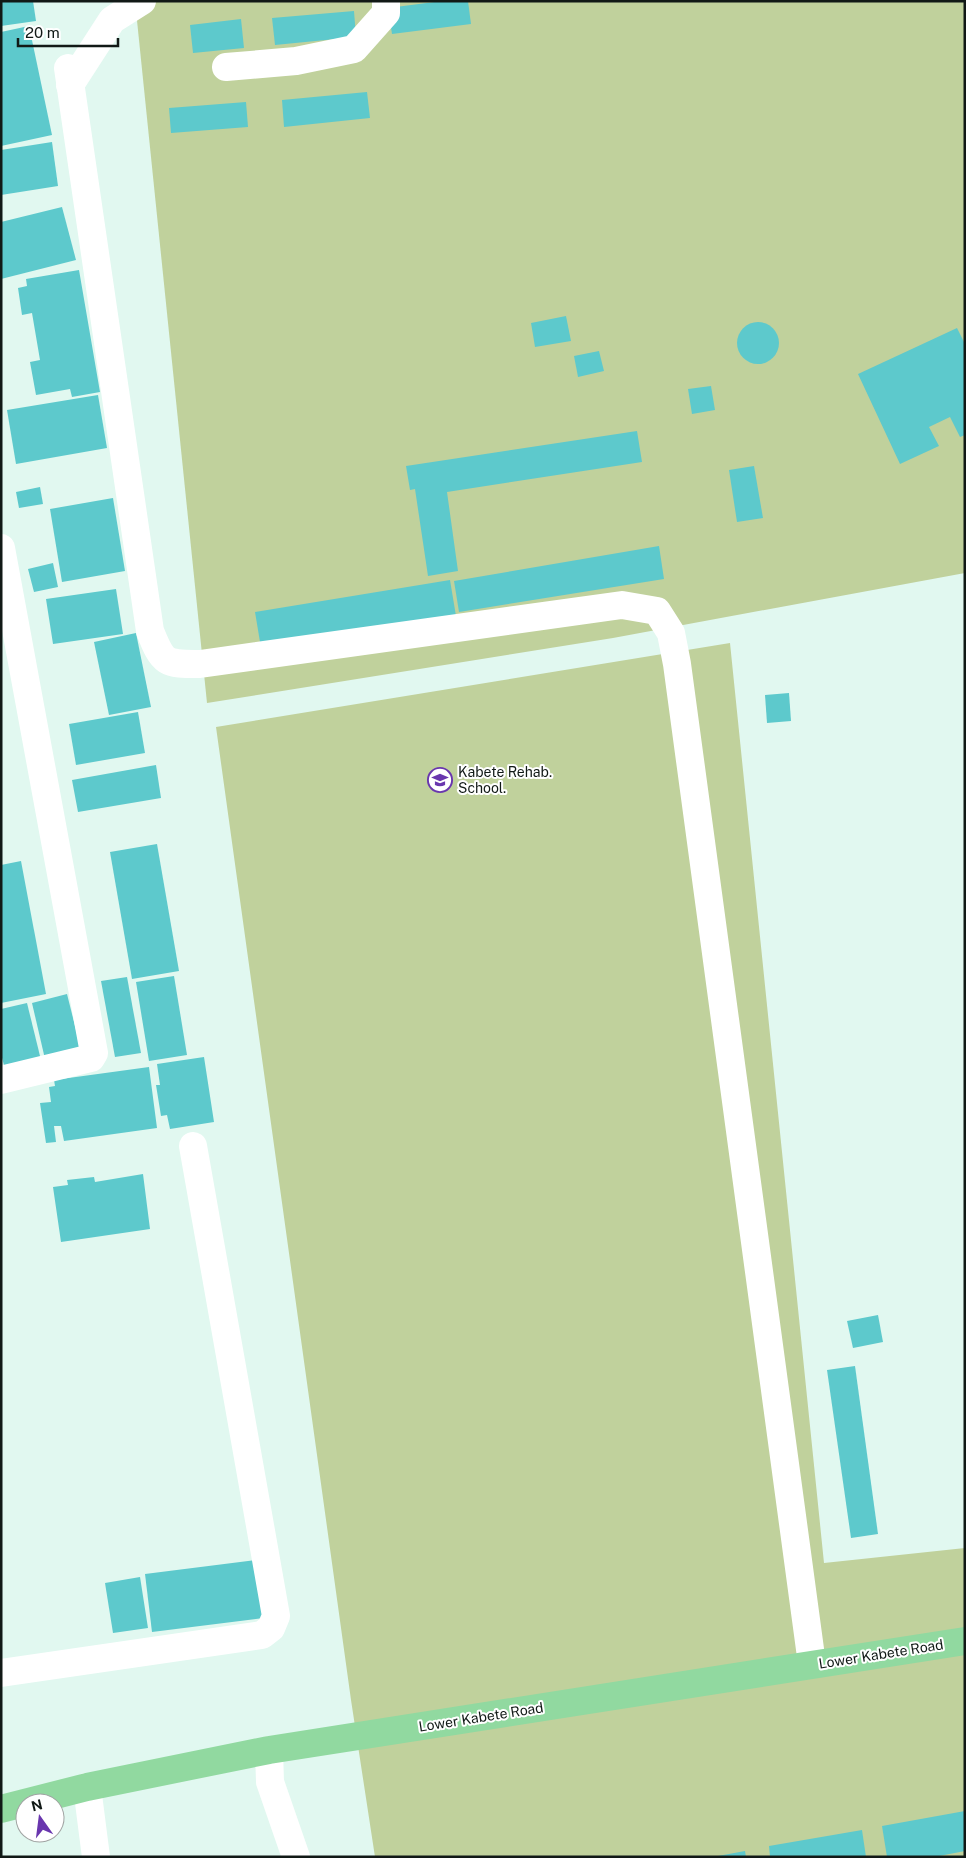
<svg xmlns="http://www.w3.org/2000/svg" width="966" height="1858" font-family="'Public Sans',sans-serif">
<style>
.green{fill:#c0d19c}
.building{fill:#5dc9cc}
.lines{fill:none;stroke-linecap:round;stroke-linejoin:round}
.minor{stroke:#fff;stroke-width:28}
.major{stroke:#91d9a0;stroke-width:28}
.labels{text-anchor:middle;dominant-baseline:central;stroke-width:4;stroke-linejoin:round;paint-order:stroke}
.poi-label{font-size:14px;fill:#111916;stroke:#fff;text-anchor:start}
.street-label{font-size:14px;fill:#111916;stroke:#fff}
</style>
<rect width="100%" height="100%" fill="#e1f8f0"/>
<g class="green">
<polygon points="135,1 965,1 965,573 613,638 207,703"/>
<polygon points="730,643 824,1563 965,1548 965,1857 375,1857 351,1700 216,727"/>
</g>
<g class="building">
<polygon points="1,1 33,1 36,21 1,26"/>
<polygon points="442,1 468,1 471,24 392,34 388,8"/>
<polygon points="354,11 356,37 275,45 272,18"/>
<polygon points="241,19 244,48 193,53 190,25"/>
<polygon points="29,26 52,135 1,146 1,32"/>
<polygon points="367,92 370,118 284,127 282,100"/>
<polygon points="246,102 248,127 171,133 169,108"/>
<polygon points="52,142 58,186 1,195 1,150"/>
<polygon points="62,207 76,260 1,279 1,222"/>
<polygon points="79,270 100,392 72,397 70,389 36,395 30,362 40,360 32,313 22,315 18,288 27,286 26,279"/>
<polygon points="566,316 571,341 535,347 531,323"/>
<circle cx="758" cy="343" r="21"/>
<polygon points="957,328 965,344 965,435 960,437 950,417 929,427 939,446 900,464 858,374"/>
<polygon points="599,351 604,371 578,377 574,356"/>
<polygon points="711,386 715,410 692,414 688,389"/>
<polygon points="98,395 107,448 16,464 7,410"/>
<polygon points="637,431 642,462 447,492 458,571 428,576 415,489 410,490 406,466"/>
<polygon points="754,466 763,518 737,522 729,470"/>
<polygon points="40,487 43,504 19,508 16,492"/>
<polygon points="113,498 125,571 62,582 50,509"/>
<polygon points="659,546 664,579 459,612 454,581"/>
<polygon points="53,563 58,587 34,592 28,569"/>
<polygon points="450,580 456,616 261,648 255,612"/>
<polygon points="116,589 123,634 53,644 46,599"/>
<polygon points="136,633 151,707 109,715 94,642"/>
<polygon points="789,693 791,721 767,723 765,695"/>
<polygon points="138,712 145,753 76,765 69,724"/>
<polygon points="156,765 161,798 78,812 72,780"/>
<polygon points="157,844 179,971 132,979 110,852"/>
<polygon points="21,861 46,994 1,1003 1,865"/>
<polygon points="174,976 187,1055 149,1061 136,982"/>
<polygon points="127,977 141,1053 115,1057 101,981"/>
<polygon points="67,994 81,1050 45,1059 32,1003"/>
<polygon points="27,1003 41,1060 5,1069 1,1054 1,1009"/>
<polygon points="204,1057 214,1122 170,1129 167,1115 161,1116 156,1085 160,1085 157,1064"/>
<polygon points="149,1067 157,1128 64,1141 61,1126 54,1126 56,1142 46,1143 40,1103 51,1102 49,1087 55,1086 54,1080"/>
<polygon points="143,1174 150,1229 61,1242 53,1187 68,1185 67,1180 94,1177 95,1182"/>
<polygon points="878,1315 883,1342 853,1348 847,1321"/>
<polygon points="855,1366 878,1534 851,1538 827,1370"/>
<polygon points="263,1559 271,1617 152,1632 145,1574"/>
<polygon points="140,1577 148,1628 113,1633 105,1583"/>
<polygon points="965,1811 965,1851 934,1857 887,1857 882,1826"/>
<polygon points="862,1830 866,1857 770,1857 769,1846"/>
<polygon points="745,1851 746,1857 718,1857 718,1856"/>
</g>
<g class="lines">
<g class="minor">
<polyline points="226,67 296,61 354,49 386,13 386,1"/>
<path d="M 68,68 L 150,631 C 163,664 165,664 200,664 L 622,605 L 657,611 L 671,633 L 677,664 L 812,1664"/>
<polyline points="70,85 112,20 142,1"/>
<polyline points="1,548 94,1053 91,1058 1,1080"/>
<polyline points="1,1673 262,1635 271,1628 276,1616 193,1146"/>
<polyline points="269,1750 270,1782 296,1857"/>
<polyline points="87,1787 96,1857"/>
</g>
<polyline class="major" points="1,1809 87,1787 269,1750 965,1641"/>
</g>
<defs>
<symbol id="school-ring" viewBox="-11 -11 22 22"><circle r="9.5" fill="#fff" stroke="#6936ae" stroke-width="1.5"/><path d="M0-5L7-2L0 1L-7-2ZM-4 1L0 2.5L4 1V4Q0 6-4 4Z" fill="#6936ae"/></symbol>
</defs>
<g fill-rule="evenodd">
<use href="#school-ring" x="426" y="766" width="28" height="28"/>
</g>
<g class="labels">
<g class="poi-label">
<text x="458" y="772">Kabete Rehab.<tspan x="458" dy="16">School.</tspan></text>
</g>
<g class="street-label">
<text transform="translate(881 1654) rotate(-9)">Lower Kabete Road</text>
<text transform="translate(481 1717) rotate(-9)">Lower Kabete Road</text>
</g>
</g>
<rect width="966" height="1858" fill="none" stroke="#111916" stroke-width="5"/>
<g transform="translate(40 1818) rotate(346)"><circle r="24" fill="#ffffff" stroke="#a0a3a2"/>
<path d="M0-4L9 19L0 12L-9 19Z" fill="#6936ae"/>
<text y="-8" font-size="14" font-weight="bold" text-anchor="middle" fill="#111916">N</text>
</g>
<path d="M18 38v8h100v-8" fill="none" stroke="#111916" stroke-width="2.5"/>
<text x="25" y="38" font-size="15" fill="#111916" stroke="#ffffff" stroke-width="4" paint-order="stroke">20 m</text>
</svg>
